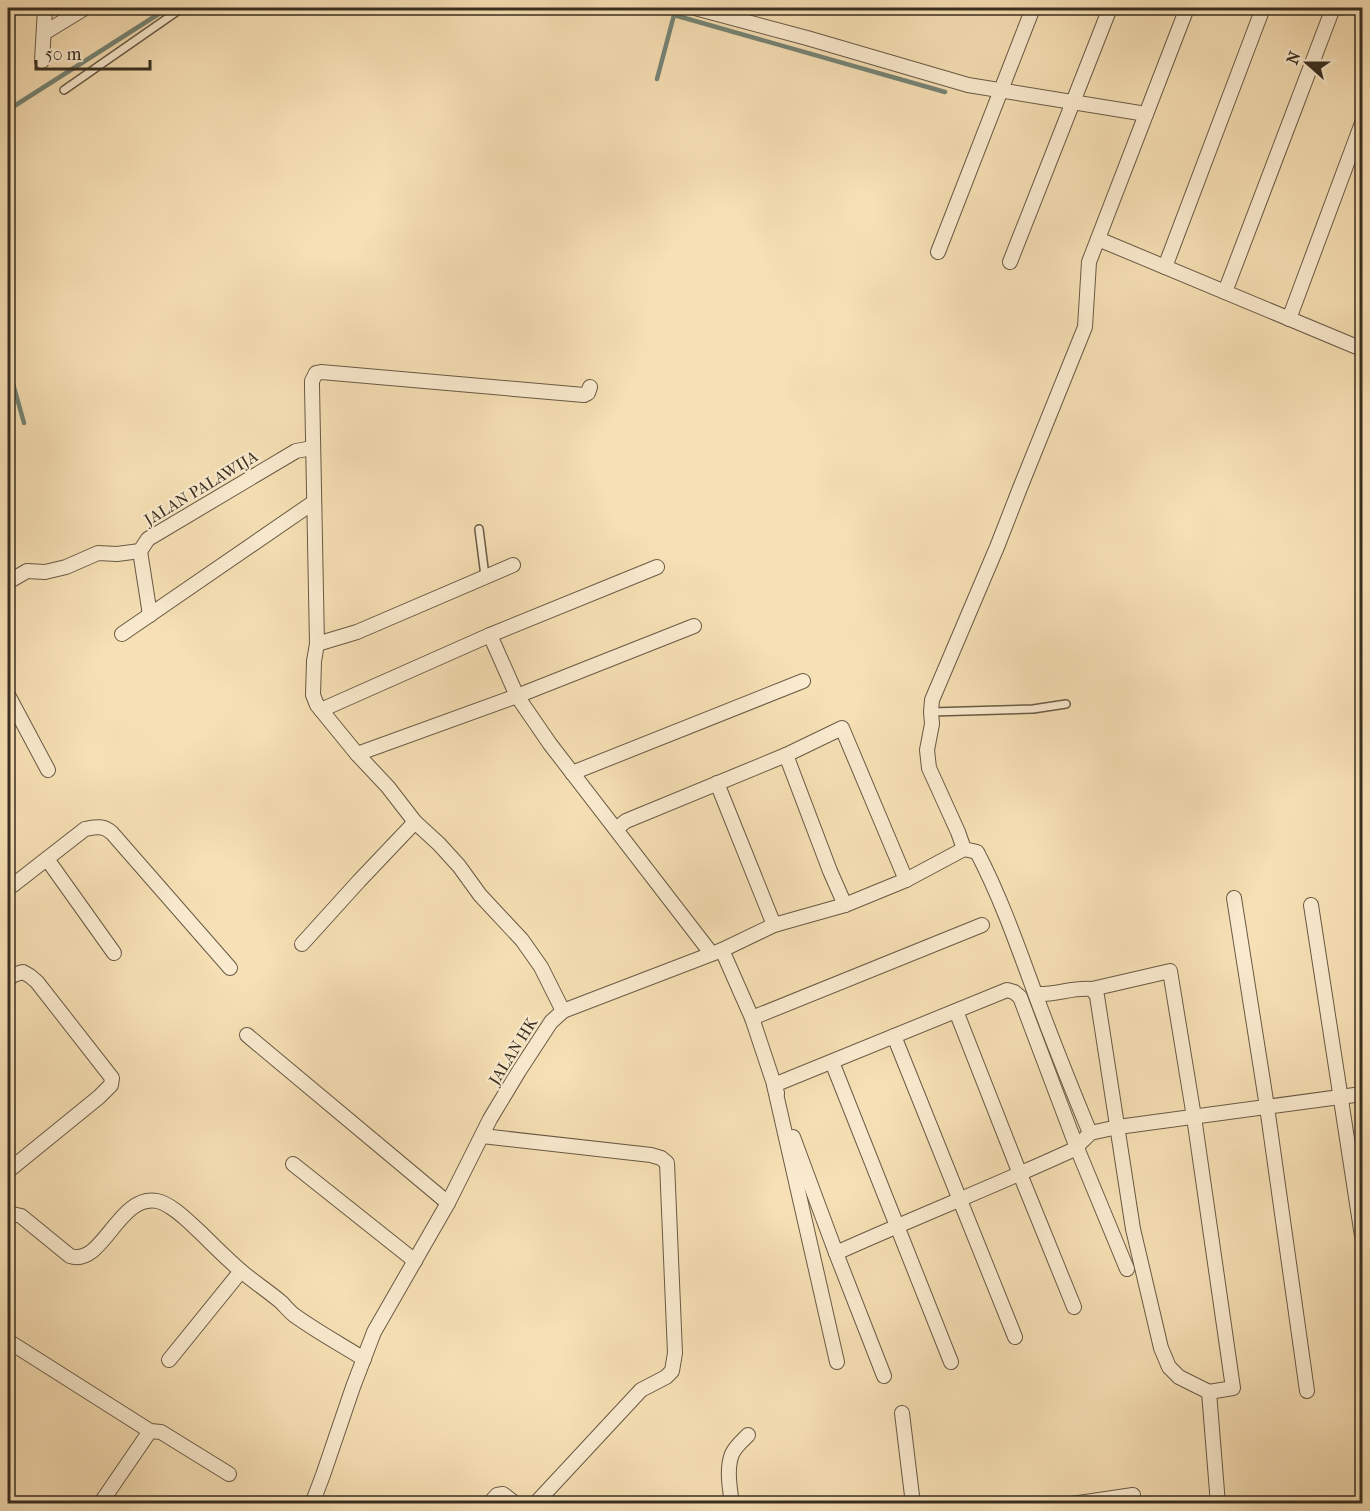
<svg xmlns="http://www.w3.org/2000/svg" width="1370" height="1511" font-family="'IM FELL French Canon',serif">
<style>
.lines{fill:none;stroke-linecap:round;stroke-linejoin:round}
.stream{stroke:#758476;stroke-width:4.5}
.service-casing{stroke:#685a45;stroke-width:10}
.minor-casing{stroke:#685a45;stroke-width:16}
.service{stroke:#faebcf;stroke-width:7}
.minor{stroke:#faebcf;stroke-width:14}
.labels{text-anchor:middle;dominant-baseline:central;stroke-width:4.5;stroke-linejoin:round;paint-order:stroke}
.street-label{font-size:16px;fill:#382e20;stroke:#faebcf}
</style>
<rect width="100%" height="100%" fill="#f7e0b5"/>
<filter id="stains"><feTurbulence type="fractalNoise" baseFrequency=".00333" numOctaves="4"/><feColorMatrix values="0 0 0 0 .2 0 0 0 0 .09 0 0 0 0 .02 0 0 0 .5 -.17"/></filter>
<radialGradient id="worn" r=".72"><stop offset=".6" stop-color="#630" stop-opacity="0"/><stop offset="1" stop-color="#630" stop-opacity=".3"/></radialGradient>
<g class="lines">
<g class="stream">
<polyline points="657,79 674,15 945,92"/>
<polyline points="8,110 168,8"/>
<polyline points="8,366 24,423"/>
</g>
<defs>
<g id="service">
<polyline points="64,90 182,8"/>
<polyline points="479,529 485,576"/>
<polyline points="931,712 1033,709 1066,704"/>
</g>
<g id="minor">
<polyline points="695,8 807,38 968,85 1146,114"/>
<polyline points="44,33 85,8"/>
<polyline points="42,61 45,8"/>
<polyline points="1098,239 1357,347"/>
<polyline points="938,252 1033,8"/>
<polyline points="1010,262 1110,8"/>
<polyline points="1165,267 1263,8"/>
<polyline points="1225,292 1333,8"/>
<polyline points="1289,319 1362,123"/>
<polyline points="140,551 150,615"/>
<polyline points="513,565 357,632 317,644 314,661 313,695 317,705 357,754 388,787 415,822 439,844 459,866 480,895 522,940 541,967 563,1011"/>
<polyline points="657,567 490,635 517,696 550,744 711,953"/>
<polyline points="8,582 27,571 45,572 66,567 98,553 117,554 140,551 148,539 296,451 312,448"/>
<polyline points="122,634 314,502"/>
<polyline points="317,644 312,386 312,381 316,373 321,372 584,395 588,393 590,387"/>
<polyline points="8,695 48,770"/>
<polyline points="321,710 490,635"/>
<polyline points="357,754 517,696 694,626"/>
<polyline points="786,755 830,871 845,905"/>
<polyline points="572,773 803,681"/>
<polyline points="717,783 774,925"/>
<polyline points="616,829 626,821 786,755 842,728 906,880"/>
<polyline points="47,859 114,953"/>
<path d="M 8,889 L 85,829 C 96,827 103,825 112,833 L 230,968"/>
<polyline points="1234,898 1267,1107 1307,1391"/>
<polyline points="1311,905 1362,1236"/>
<polyline points="302,944 359,881 415,822"/>
<polyline points="722,950 752,1018 777,1093"/>
<polyline points="8,980 13,975 23,972 30,976 37,982 112,1078 111,1085 99,1097 8,1171"/>
<polyline points="1092,989 1170,971 1194,1117 1233,1388 1209,1392"/>
<path d="M 1036,994 C 1057,995 1072,987 1092,989 L 1097,996 L 1133,1229 L 1161,1348 L 1169,1367 L 1179,1377 L 1209,1392 L 1218,1504"/>
<polyline points="956,1011 1020,1174 1074,1307"/>
<polyline points="752,1018 982,925"/>
<polyline points="247,1035 448,1203"/>
<polyline points="894,1036 1015,1337"/>
<polyline points="832,1062 951,1362"/>
<path d="M 1090,1133 C 1071,1087 1053,1042 1036,996 C 1018,947 1001,898 977,852 L 964,849 L 958,832 L 929,768 L 927,750 L 932,724 L 931,712 L 932,700 L 997,547 L 1020,488 L 1085,327 L 1089,262 L 1187,8"/>
<polyline points="482,1136 651,1155 661,1158 667,1163 675,1353 672,1371 666,1377 641,1390 535,1504"/>
<polyline points="793,1137 836,1253 884,1376"/>
<polyline points="293,1164 415,1261"/>
<path d="M 8,1213 L 21,1216 L 70,1256 C 103,1267 118,1194 157,1201 C 172,1204 190,1223 201,1233 C 214,1246 227,1259 241,1271 C 254,1282 268,1291 281,1302 C 285,1306 289,1311 294,1315 C 316,1331 340,1344 364,1359"/>
<path d="M 836,1253 C 916,1217 997,1185 1077,1148 C 1080,1141 1086,1139 1090,1133 L 1118,1127 L 1362,1094"/>
<polyline points="8,1341 150,1431 161,1432 229,1474"/>
<polyline points="169,1360 241,1271"/>
<polyline points="837,1362 774,1085 1007,990 1014,992 1020,997 1077,1148 1127,1269"/>
<polyline points="902,1413 913,1504"/>
<polyline points="100,1504 150,1431"/>
<polyline points="312,1504 323,1475 353,1387 374,1332 448,1203 490,1119 519,1071 551,1022 563,1011 722,950 774,925 845,905 906,880 964,849"/>
<polyline points="489,1504 497,1495 503,1494 516,1504"/>
<path d="M 732,1504 C 730,1489 726,1469 732,1454 C 735,1447 742,1441 748,1435"/>
<polyline points="1072,1504 1133,1495"/>
</g>
</defs>
<use href="#service" class="service-casing"/>
<use href="#minor" class="minor-casing"/>
<use href="#service" class="service"/>
<use href="#minor" class="minor"/>
</g>
<g class="labels">
<g class="street-label">
<text transform="translate(201 488) rotate(-31)">JALAN PALAWIJA</text>
<text transform="translate(513 1051) rotate(-58)">JALAN HK</text>
</g>
</g>
<rect width="1370" height="1511" fill="none" stroke="#f7e0b5" stroke-width="30"/>
<rect x="9" y="9" width="1352" height="1493" fill="none" stroke="#382e20" stroke-width="3"/>
<rect x="15" y="15" width="1340" height="1481" fill="none" stroke="#382e20" stroke-width="1.5"/>
<g transform="translate(1307 63) rotate(291)" stroke="#faebcf" stroke-width="4.5" paint-order="stroke">
<path d="M0-4.5L10 22L0 15L-10 22Z" fill="#382e20"/>
<text y="-9" font-size="16" font-weight="bold" text-anchor="middle" fill="#382e20">N</text>
</g>
<path d="M36 60v9h114v-9" fill="none" stroke="#382e20" stroke-width="3"/>
<text x="45" y="60" font-size="18" fill="#382e20" stroke="#faebcf" stroke-width="4.5" paint-order="stroke">50 m</text>
<rect width="100%" height="100%" filter="url(#stains)"/>
<rect width="100%" height="100%" fill="url(#worn)"/>
</svg>
